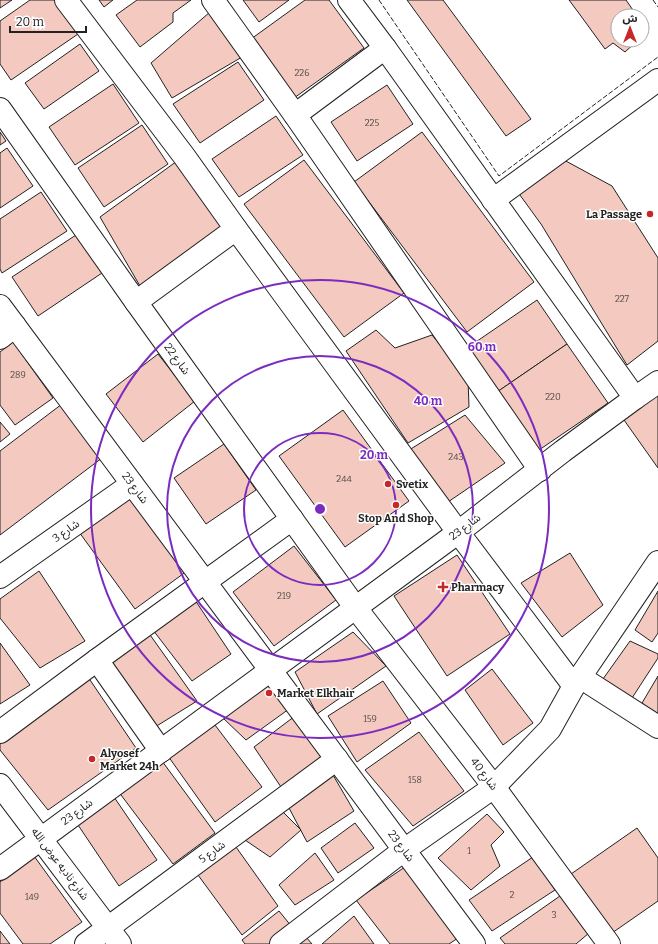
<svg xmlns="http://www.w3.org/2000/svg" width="658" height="944" font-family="Bitter,'Noto Sans Arabic',serif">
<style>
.building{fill:#f3c9c0;stroke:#222}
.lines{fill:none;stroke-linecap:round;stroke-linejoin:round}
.minor-casing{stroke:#222;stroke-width:24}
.minor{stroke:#fff;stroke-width:22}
.fence{stroke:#222;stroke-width:1;stroke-dasharray:5 2;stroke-linecap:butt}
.ring{fill:none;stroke:#7b2cbf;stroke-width:2}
.poi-dot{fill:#c62828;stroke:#fff;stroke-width:1.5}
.labels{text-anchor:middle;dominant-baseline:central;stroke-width:3;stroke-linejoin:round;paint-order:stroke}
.number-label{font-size:9px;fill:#564c4a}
.poi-label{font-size:11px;font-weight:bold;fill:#222;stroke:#fff;text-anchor:start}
.street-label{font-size:11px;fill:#222;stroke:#fff}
.centre{fill:#7b2cbf;stroke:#fff;stroke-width:2}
.ring-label{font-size:12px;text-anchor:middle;font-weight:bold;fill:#7b2cbf;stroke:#fff;stroke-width:3;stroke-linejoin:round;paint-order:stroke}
</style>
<rect width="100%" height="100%" fill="#fff"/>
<g class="building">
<polygon points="0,0 12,0 0,8"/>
<polygon points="30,0 55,0 78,34 11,80 0,64 0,21"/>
<polygon points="99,0 113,0 104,7"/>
<polygon points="137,0 191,0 173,13 173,22 140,47 116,15"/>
<polygon points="243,0 289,0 259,22"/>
<polygon points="305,0 329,0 364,48 294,98 251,39"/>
<polygon points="407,0 443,0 531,119 506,136"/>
<polygon points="569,0 626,0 637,16 618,16 618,40 638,40 625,52 613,43 605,49 578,12"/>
<polygon points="210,12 242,57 172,98 151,63"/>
<polygon points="642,23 648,32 642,37"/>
<polygon points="80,44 99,71 44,109 25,83"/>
<polygon points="238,62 264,100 200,143 173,104"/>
<polygon points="113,84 139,123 75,165 49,127"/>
<polygon points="387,85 413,124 357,161 331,122"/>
<polygon points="276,116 303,155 239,197 212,159"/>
<polygon points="142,125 168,164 104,207 78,168"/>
<polygon points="0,132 6,141 0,145"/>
<polygon points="422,132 534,282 467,332 354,182"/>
<polygon points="7,148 33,186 0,208 0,153"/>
<polygon points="184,156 236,229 140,286 100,217"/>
<polygon points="304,160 404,293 344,337 244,204"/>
<polygon points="564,160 612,186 658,258 658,341 627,365 541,224 517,191"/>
<polygon points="41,192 67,231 2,273 0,269 0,219"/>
<polygon points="76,235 102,273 38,316 12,277"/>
<polygon points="537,300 567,344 497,392 467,348"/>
<polygon points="376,330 395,348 432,335 468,379 469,407 408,443 346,351"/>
<polygon points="13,342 53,398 15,425 0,405 0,352"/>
<polygon points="567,344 608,403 539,450 497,392"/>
<polygon points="158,354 195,401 143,442 106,394"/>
<polygon points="658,392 658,468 624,420"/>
<polygon points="62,404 102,458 0,535 0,451"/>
<polygon points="343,410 409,501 345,547 279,456"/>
<polygon points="465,415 505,463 448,502 406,452"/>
<polygon points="0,422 10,434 0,442"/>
<polygon points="224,444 256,490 206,524 174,478"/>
<polygon points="130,494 187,571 135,609 79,532"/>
<polygon points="294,546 336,600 274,646 233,592"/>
<polygon points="570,553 603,605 562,637 521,583"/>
<polygon points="457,555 510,634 447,676 394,596"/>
<polygon points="39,571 85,641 40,668 0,618 0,599"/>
<polygon points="658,591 658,633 652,642 635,630"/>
<polygon points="195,600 231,654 192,681 153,630"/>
<polygon points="148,632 197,701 155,727 108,661"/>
<polygon points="353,632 386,666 317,714 295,672"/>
<polygon points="630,641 658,654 658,658 632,698 603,679"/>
<polygon points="0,643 30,685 0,704"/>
<polygon points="492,669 533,723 503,745 465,690"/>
<polygon points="658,676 658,715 642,703"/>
<polygon points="88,677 136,748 48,810 0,750 0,739"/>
<polygon points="383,681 411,723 357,762 328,716"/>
<polygon points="270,682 289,709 246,740 223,718"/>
<polygon points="295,716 321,757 281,787 254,747"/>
<polygon points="215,725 262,787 215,822 168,756"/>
<polygon points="419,732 464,791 413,826 365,770"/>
<polygon points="162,761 215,833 173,864 118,791"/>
<polygon points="333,775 354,811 307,842 289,808"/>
<polygon points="114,797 157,860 119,886 76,822"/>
<polygon points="283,812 301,830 270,857 245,840"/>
<polygon points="487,814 504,832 491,845 500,866 471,890 438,858"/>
<polygon points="355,823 374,848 338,873 321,848"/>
<polygon points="637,828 658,858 658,901 612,933 571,874"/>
<polygon points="236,847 278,906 242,935 198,875"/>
<polygon points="315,853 334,880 295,905 279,885"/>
<polygon points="34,856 82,922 50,944 23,944 0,913 0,882"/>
<polygon points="533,857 555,890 492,931 469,900"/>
<polygon points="405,867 458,938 449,944 390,944 356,900"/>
<polygon points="560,896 589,933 576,944 505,944 500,938"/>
<polygon points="279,911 292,927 269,944 245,944 242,940"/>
<polygon points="354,916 374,944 322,944"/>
<polygon points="0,931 10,944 0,944"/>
<polygon points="306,937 312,944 296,944"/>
</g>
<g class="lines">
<defs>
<g id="minor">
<polyline points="66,0 184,156 236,229 458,532 574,686"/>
<polyline points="213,0 295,115 540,470"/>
<polyline points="349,0 385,48 635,398"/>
<polyline points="0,109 136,302 355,607 494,787 609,944"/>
<polyline points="295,115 385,48"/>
<polyline points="493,200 658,80"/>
<polyline points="136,302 236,229"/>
<polyline points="0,306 474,944"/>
<polyline points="0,338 15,326"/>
<polyline points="0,577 132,484"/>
<polyline points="97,660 161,751"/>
<polyline points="580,677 658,727"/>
<polyline points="0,732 97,660 292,519"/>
<polyline points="0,785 120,944"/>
<polyline points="0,869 456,534 563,451 635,398 658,382"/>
<polyline points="86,944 337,759"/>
<polyline points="281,944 404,850 494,787 550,729 574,686 658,562"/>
</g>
</defs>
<use href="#minor" class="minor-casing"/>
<use href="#minor" class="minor"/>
<g class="fence">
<polyline points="379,0 499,176 658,57"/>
<polyline points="653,0 658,7"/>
</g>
</g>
<g class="ring">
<circle cx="320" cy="509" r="76"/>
<circle cx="320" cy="509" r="153"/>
<circle cx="320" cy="509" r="229"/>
</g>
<g class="poi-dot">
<circle cx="650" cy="214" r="4"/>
<circle cx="388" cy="484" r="4"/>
<circle cx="396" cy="505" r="4"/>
<path d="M441 581h4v4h4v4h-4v4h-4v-4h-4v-4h4z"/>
<circle cx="269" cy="693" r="4"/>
<circle cx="92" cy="759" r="4"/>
</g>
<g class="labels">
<g class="number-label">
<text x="302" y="73">226</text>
<text x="372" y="123">225</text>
<text x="622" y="299">227</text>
<text x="18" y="375">289</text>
<text x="553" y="397">220</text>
<text x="456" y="457">243</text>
<text x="344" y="479">244</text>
<text x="284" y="596">219</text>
<text x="370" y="719">159</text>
<text x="415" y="780">158</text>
<text x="469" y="851">1</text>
<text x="512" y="895">2</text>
<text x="32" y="897">149</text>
<text x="554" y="915">3</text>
</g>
<g class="poi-label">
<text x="642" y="214" text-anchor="end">La Passage</text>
<text x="396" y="484">Svetix</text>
<text x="396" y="518" text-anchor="middle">Stop And Shop</text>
<text x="451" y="587">Pharmacy</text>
<text x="277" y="693">Market Elkhair</text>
<text x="100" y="753">Alyosef<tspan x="100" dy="13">Market 24h</tspan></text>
</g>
<g class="street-label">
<text transform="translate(177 359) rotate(54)">شارع 22</text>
<text transform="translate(135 488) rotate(53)">شارع 23</text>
<text transform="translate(465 527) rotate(-37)">شارع 23</text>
<text transform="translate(66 531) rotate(-35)">شارع 3</text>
<text transform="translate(484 774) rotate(53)">شارع 40</text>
<text transform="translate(77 812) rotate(-36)">شارع 23</text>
<text transform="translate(401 846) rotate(53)">شارع 23</text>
<text transform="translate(212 852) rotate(-36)">شارع 5</text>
<text transform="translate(60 864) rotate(53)">شارع ناديه عوض الله</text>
</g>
</g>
<circle cx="320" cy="509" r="6" class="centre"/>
<g class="ring-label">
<text x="482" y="351">60 m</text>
<text x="428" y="405">40 m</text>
<text x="374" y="459">20 m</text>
</g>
<g transform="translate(630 28)"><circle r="19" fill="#ffffff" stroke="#a7a7a7"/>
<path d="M0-3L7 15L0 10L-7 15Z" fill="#c62828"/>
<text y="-6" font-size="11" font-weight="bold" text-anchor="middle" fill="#222222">ش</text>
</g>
<path d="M10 26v6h76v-6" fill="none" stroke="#222222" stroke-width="2"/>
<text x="16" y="26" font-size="12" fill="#222222" stroke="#ffffff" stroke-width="3" paint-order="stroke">20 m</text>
</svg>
